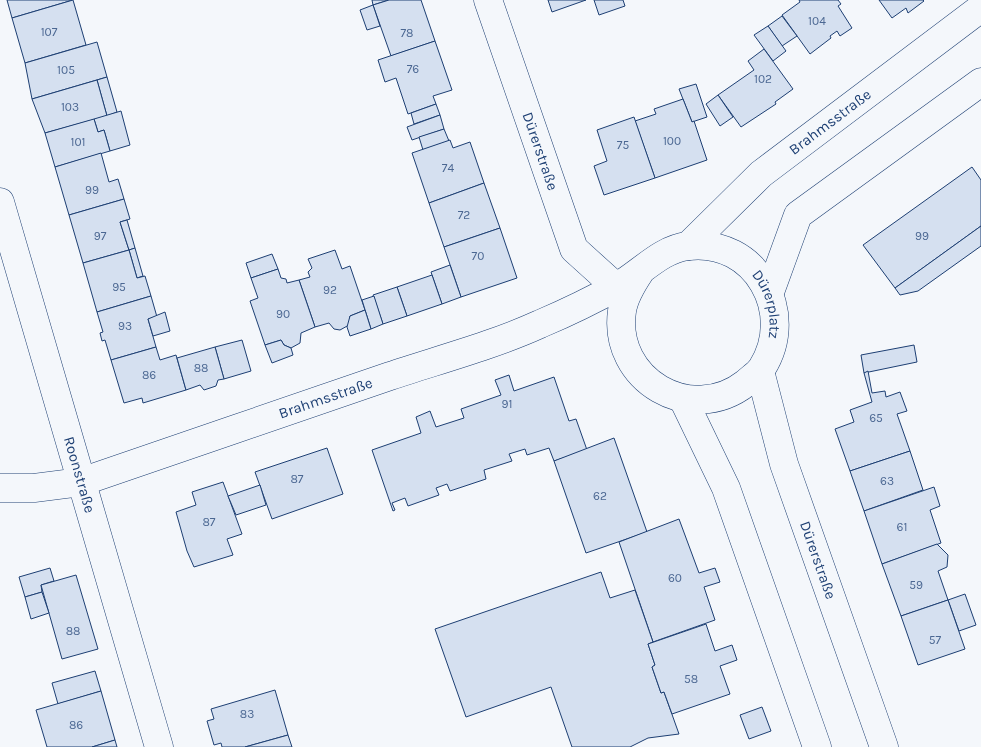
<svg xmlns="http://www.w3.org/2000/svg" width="981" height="747" font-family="Karla,sans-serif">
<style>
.building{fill:#d5e0f0;stroke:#1d3f73}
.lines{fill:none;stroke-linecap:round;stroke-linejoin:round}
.minor-casing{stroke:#1d3f73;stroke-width:29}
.minor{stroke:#f4f7fb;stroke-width:28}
.labels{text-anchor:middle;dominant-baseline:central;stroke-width:4;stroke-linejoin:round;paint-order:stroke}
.number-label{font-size:12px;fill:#4b6792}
.street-label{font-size:15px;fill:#1d3f73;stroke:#f4f7fb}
</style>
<rect width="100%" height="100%" fill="#f4f7fb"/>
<g class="building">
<polygon points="7,0 73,0 12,18"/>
<polygon points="73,0 86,45 25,63 12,18"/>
<polygon points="372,0 389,0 373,5"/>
<polygon points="389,0 421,0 435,41 391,56 373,5"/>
<polygon points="548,0 586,0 552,12"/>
<polygon points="594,0 623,0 625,6 599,15"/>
<polygon points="799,0 838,0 841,4 838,6 852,28 840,36 837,31 830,36 831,38 810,54 782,15 800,2"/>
<polygon points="879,0 923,0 924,1 908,13 906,8 892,18"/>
<polygon points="373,5 380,26 367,30 360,10"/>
<polygon points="782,16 797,36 782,46 768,26"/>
<polygon points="768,26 786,51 773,61 754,35"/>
<polygon points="435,41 452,90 433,96 436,104 408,114 396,78 385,82 378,60"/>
<polygon points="97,42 107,77 32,99 25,63"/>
<polygon points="764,49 793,89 775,102 776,104 741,127 718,95 754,70 748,61"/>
<polygon points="107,77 117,112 107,116 97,80"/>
<polygon points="97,80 107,116 45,133 32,99"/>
<polygon points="696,84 707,117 692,122 679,89"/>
<polygon points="718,95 733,117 720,126 706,104"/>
<polygon points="683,99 692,122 694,121 707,160 655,178 635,121 656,114 654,109"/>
<polygon points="436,104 440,115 414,124 411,113"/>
<polygon points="121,111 130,145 110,151 104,130 98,132 94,119"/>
<polygon points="440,115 444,129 412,140 407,127"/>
<polygon points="634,117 655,178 604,195 594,166 607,161 597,130"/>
<polygon points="94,119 98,132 104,130 110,151 55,167 45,133"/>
<polygon points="444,129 449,141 423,150 419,137"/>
<polygon points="450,140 453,148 470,142 484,183 429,203 412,153"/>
<polygon points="101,153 109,182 118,179 124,199 69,215 55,167"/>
<polygon points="972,167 981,180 981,226 895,288 863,245"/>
<polygon points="484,183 500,228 444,247 429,203"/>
<polygon points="124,199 130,219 120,222 129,250 83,263 69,215"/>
<polygon points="127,220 135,248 129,250 120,222"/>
<polygon points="981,226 981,246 918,291 900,295 895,288"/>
<polygon points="500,228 517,278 461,297 444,247"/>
<polygon points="135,248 143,276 137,278 129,250"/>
<polygon points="129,250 137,278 145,276 151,296 97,312 83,263"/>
<polygon points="335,250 342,269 350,266 365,310 350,316 349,325 340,330 334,329 329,323 315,327 299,280 310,277 308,272 312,268 308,259"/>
<polygon points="272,254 278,269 251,278 246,263"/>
<polygon points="450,265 461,297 442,304 431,272"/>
<polygon points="278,269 281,278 286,279 287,283 299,280 315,327 301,333 300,343 291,348 284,345 281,340 265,345 250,301 258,298 251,278"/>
<polygon points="432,275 442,304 407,316 397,287"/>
<polygon points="397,287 407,316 383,324 373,295"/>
<polygon points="151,296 157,317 148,319 156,347 111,360 105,340 102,341 100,333 103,332 97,312"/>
<polygon points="374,296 383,324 371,329 362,300"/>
<polygon points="365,310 371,329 350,336 347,327 350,316"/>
<polygon points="165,312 170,331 153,336 148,319"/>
<polygon points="242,340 251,371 224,379 215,347"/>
<polygon points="281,340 284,345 291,348 293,355 272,363 265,345"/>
<polygon points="914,345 917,362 864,373 861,355"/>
<polygon points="156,347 160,360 176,355 186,390 143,403 142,398 124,403 111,360"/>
<polygon points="215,347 224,379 218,380 216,386 204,390 200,385 186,390 177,358"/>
<polygon points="868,371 872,393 885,391 886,397 900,392 907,411 897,414 910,451 850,471 835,429 854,422 850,410 872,402 864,373"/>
<polygon points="509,375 514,391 554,377 569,421 576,419 587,450 554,461 549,448 527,455 525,449 509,454 512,461 484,470 486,479 450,491 447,484 436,488 439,495 408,506 405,498 392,503 395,510 393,511 372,450 421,433 416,417 430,411 436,427 464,418 461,409 501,395 495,380"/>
<polygon points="614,438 647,532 586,553 554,461"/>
<polygon points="327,448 343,494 272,519 255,472"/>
<polygon points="910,451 923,490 864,511 850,471"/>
<polygon points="223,482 242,534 227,539 233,555 194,567 187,551 176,512 196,505 192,492"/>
<polygon points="260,485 266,505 236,515 228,496"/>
<polygon points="934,487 940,506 930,510 941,543 882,564 864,511"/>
<polygon points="679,519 699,573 715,568 720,582 704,587 715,620 653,642 619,542"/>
<polygon points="937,544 948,555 947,567 938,571 948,600 901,616 882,564"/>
<polygon points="50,568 54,581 41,585 42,592 25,597 19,577"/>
<polygon points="601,572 610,598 635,590 653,642 648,644 655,665 652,667 661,693 664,692 679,734 648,738 630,747 572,747 551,687 466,717 435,629"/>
<polygon points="76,575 98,649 62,659 41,585"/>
<polygon points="42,592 49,613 31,619 25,597"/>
<polygon points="965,594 976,625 959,631 948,600"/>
<polygon points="948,600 965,649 918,665 901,616"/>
<polygon points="706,624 715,651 732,645 737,660 720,666 730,694 672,714 664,692 661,693 652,667 655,665 648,644"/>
<polygon points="95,671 101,691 58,704 52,683"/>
<polygon points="275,690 288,735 245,747 222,747 221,743 214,745 207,721 214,719 211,709"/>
<polygon points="101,691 115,740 92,747 47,747 36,710"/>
<polygon points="762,707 771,731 749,739 740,715"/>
<polygon points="288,735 292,747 245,747"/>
<polygon points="115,740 117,747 92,747"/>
</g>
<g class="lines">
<defs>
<g id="minor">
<path id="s1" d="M 488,0 L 574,249 L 616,287"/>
<path id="s2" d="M 0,202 L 159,747"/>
<path id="s3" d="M 688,246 L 761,174 L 981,8"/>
<polyline points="770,292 798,215 981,82"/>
<path id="s4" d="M 760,371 L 784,464 L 884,747"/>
<polyline points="683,399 726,488 817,747"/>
<path id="s5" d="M 0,488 L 34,488 L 81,482 C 184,447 287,411 390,376 C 438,360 494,345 540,324 C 566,313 593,300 618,286 C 641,273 661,249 688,246 C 756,238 797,313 762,368 C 758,374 751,378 746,383 C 691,426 612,380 622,311 C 624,297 632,284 640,272"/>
</g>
</defs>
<use href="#minor" class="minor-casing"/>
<use href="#minor" class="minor"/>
</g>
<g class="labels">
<g class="number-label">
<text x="817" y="21">104</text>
<text x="49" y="32">107</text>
<text x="407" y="33">78</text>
<text x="413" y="69">76</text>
<text x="66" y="70">105</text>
<text x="763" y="79">102</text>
<text x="70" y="107">103</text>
<text x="672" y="141">100</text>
<text x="78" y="142">101</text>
<text x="623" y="145">75</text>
<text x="448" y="168">74</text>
<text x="92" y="190">99</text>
<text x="464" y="215">72</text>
<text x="100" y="236">97</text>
<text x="922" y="236">99</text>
<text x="478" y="256">70</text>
<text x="119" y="287">95</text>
<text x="330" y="290">92</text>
<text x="283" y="314">90</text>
<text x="125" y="326">93</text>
<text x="201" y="368">88</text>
<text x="149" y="375">86</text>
<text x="507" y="404">91</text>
<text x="876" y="418">65</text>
<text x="297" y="479">87</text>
<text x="887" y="481">63</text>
<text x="600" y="496">62</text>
<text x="209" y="522">87</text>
<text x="902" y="527">61</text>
<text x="675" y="578">60</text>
<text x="916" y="585">59</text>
<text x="73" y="631">88</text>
<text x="935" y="640">57</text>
<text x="691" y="679">58</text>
<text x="247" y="714">83</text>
<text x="76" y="725">86</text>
</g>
<g class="street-label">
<text stroke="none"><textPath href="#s3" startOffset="189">Brahmsstraße</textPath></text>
<text stroke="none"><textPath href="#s1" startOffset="160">Dürerstraße</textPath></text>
<text stroke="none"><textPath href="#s5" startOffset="846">Dürerplatz</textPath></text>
<text stroke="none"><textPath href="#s5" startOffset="340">Brahmsstraße</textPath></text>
<text stroke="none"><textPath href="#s2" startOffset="284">Roonstraße</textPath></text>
<text stroke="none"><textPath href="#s4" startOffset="198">Dürerstraße</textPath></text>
</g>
</g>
</svg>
